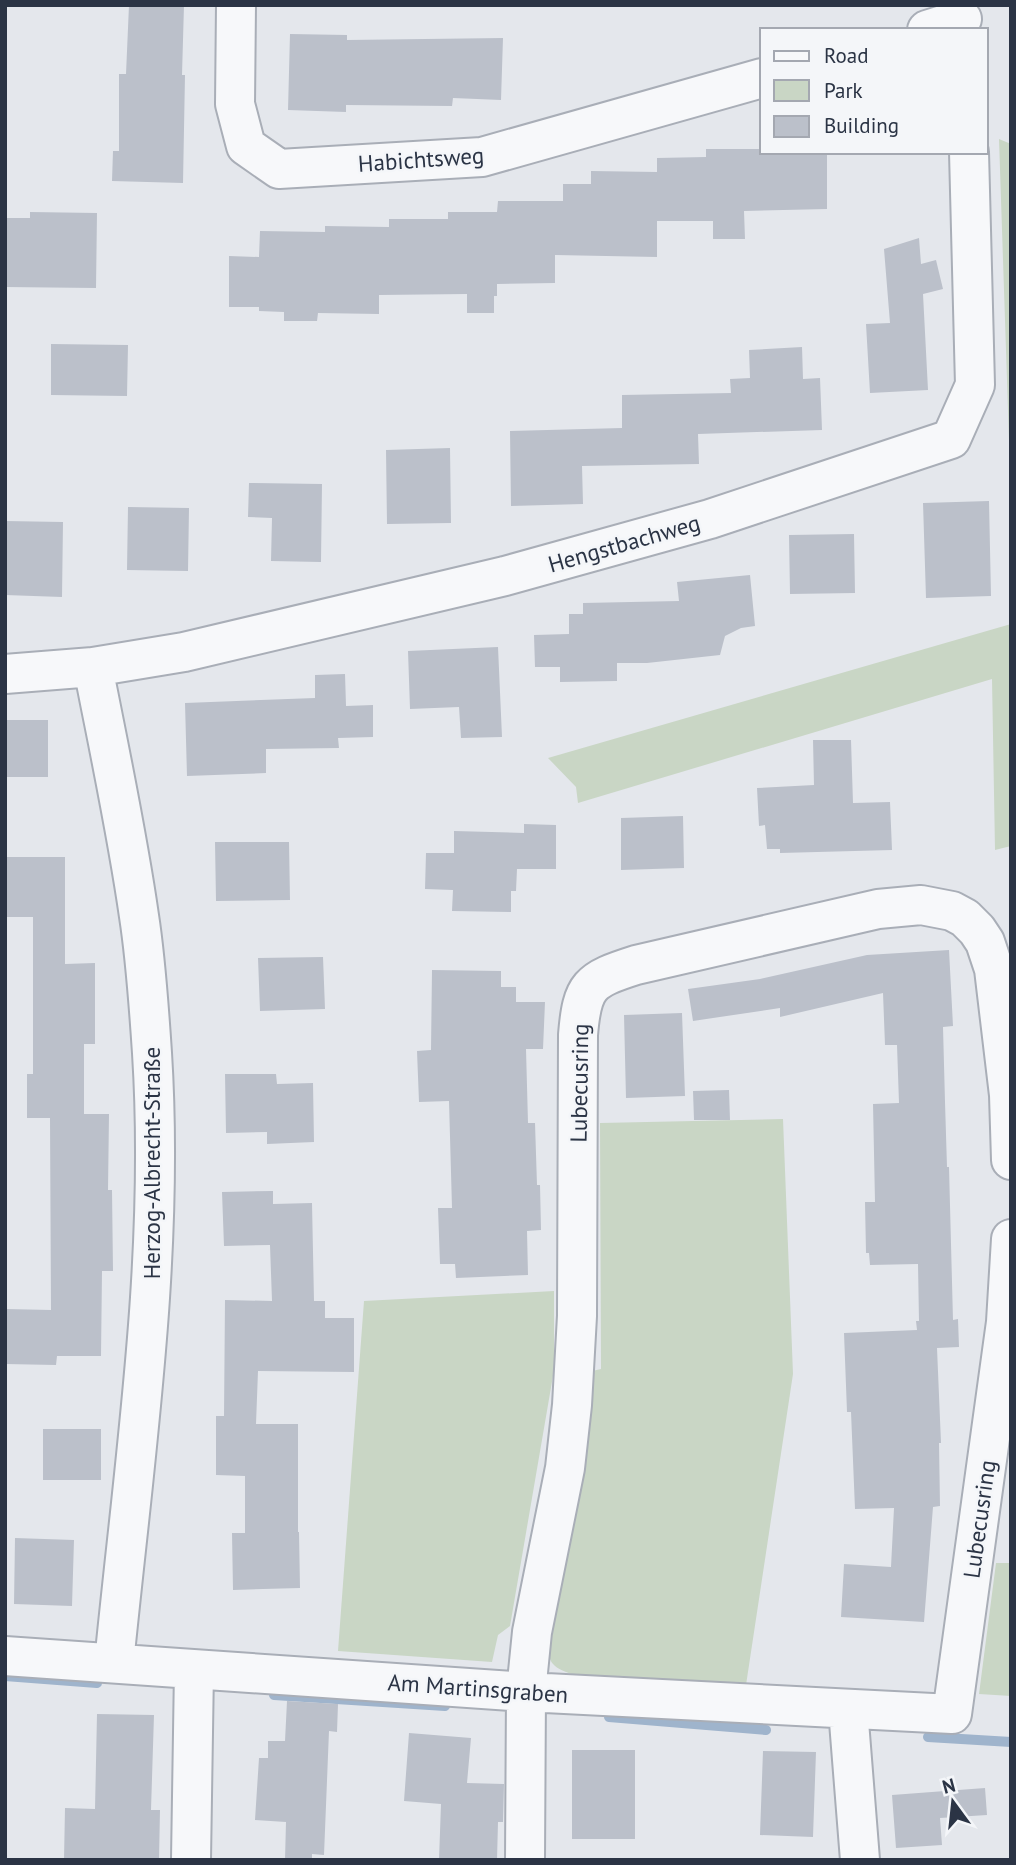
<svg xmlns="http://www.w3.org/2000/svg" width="1016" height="1865" viewBox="0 0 1016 1865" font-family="'PT Sans',sans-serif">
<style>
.green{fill:#c9d6c5}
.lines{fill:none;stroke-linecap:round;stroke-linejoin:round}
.stream{stroke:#9fb4cc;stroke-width:10}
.building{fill:#bbc0ca}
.minor-casing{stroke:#a9aeb7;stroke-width:42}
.minor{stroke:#f7f8fa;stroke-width:38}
.labels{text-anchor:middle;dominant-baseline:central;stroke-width:5;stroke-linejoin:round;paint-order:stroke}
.street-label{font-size:23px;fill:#2b3445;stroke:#f4f6f9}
</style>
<rect width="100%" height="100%" fill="#e4e7ec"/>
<path class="green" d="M999,139l12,5v357z
M1011,624v222l-16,4 -3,-171 -414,124 -2,-16 -28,-29z
M783,1119l10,255 -47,311 -172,-10c-26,-9 -25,-13 -27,-39l41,-264 13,-3 -1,-246z
M554,1291v79l-44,256 -12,9 -6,27 -154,-11 26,-350z
M996,1563h15v133l-32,-2z"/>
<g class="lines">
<path class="stream" d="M5,1676l92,7
M274,1695l171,11
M609,1717l157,13
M928,1737l83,5"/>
</g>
<path class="building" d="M129,5h55l-2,70h3l-2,108 -71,-2 1,-30h6v-77h7z
M290,34l57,1v5l156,-2 -2,62 -48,-2 -1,8 -106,-1v7l-58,-2z
M706,149h56v3h65v57l-83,2 1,28h-32v-18h-56v36l-102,-2v28l-58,1v12h-3v17h-27v-19l-88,1v19l-61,-1 -1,8h-33v-9l-25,-1v-4h-30v-51l30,1 1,-26 65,1v-6l64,1v-8h59v-7h49l1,-11h65v-17h28v-13l66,1v-14l49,-1z
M30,212l67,1 -1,75 -91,-1v-69h25z
M919,238l2,26 15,-4 7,29 -20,5 5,96 -58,3 -4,-69 24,-1 -6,-74z
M51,344l77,1 -1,51 -76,-1z
M802,347l1,32 17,-1 2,52 -124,4 1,30 -117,2 1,38 -72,2 -1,-75 112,-3v-33l109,-2 -1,-14 20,-1 -1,-28z
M450,448l1,75 -64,1 -1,-74z
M249,483l73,1 -1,78 -50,-1 1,-43 -24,-1z
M989,501l2,95 -65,2 -3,-95z
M128,507l61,1 -1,63 -61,-1z
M5,521l58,1 -1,75 -57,-2z
M854,534l1,59 -65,1 -1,-59z
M750,575l5,51 -14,2 -16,8 -5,19 -73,8h-30v18l-57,1v-15h-25l-1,-32 35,-1v-20h14v-11l96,-2 -2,-19z
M498,647l4,90 -41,1 -2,-31 -49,2 -2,-58z
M345,674l1,32 27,-1v32l-35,1 1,10 -73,1v24l-79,3 -2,-73 130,-5v-23z
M5,720h43v57h-43z
M813,740h38l2,63 37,-1 2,48 -112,3v-4h-13l-2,-24 -6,1 -2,-38 57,-3z
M683,816l1,52 -63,2v-52z
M524,824l32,1v44h-39l-1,22h-5v21l-59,-1 1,-21 -28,-1 1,-36h28v-22l70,2z
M215,842h74l1,58 -74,1z
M6,857h59v107l30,-1v81h-11v70h25l-1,76h4l1,81h-11l-1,85h-44l-1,9 -51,-1v-55l46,1 -1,-192h-23v-44h6v-157h-28z
M949,950l4,76 -10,1 2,75 2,65h2l4,153 5,-1 1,28 -22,1 4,95h-2l1,63 -7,1 -9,115 -83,-5 3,-53 47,3 3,-59 -39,1 -4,-97h-4l-3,-79 73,-3 -1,-9h3l-1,-57 -48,1 -1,-12h-3l-1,-51h10l-2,-98 26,-1 -2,-58h-12l-2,-52 -103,24v-9l-87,13 -5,-32 72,-10 107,-24z
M323,957l2,52 -65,2 -2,-53z
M432,970l69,1v16h15v15h29l-2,47h-17l2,74h7l2,62h3l1,45 -14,1 1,44 -72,3 -1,-14h-15l-2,-56h14l-3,-107 -30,1 -2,-51 14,-1z
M682,1013l3,83 -59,2 -2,-83z
M225,1074h51l1,10 36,-1 1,59 -47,2v-12l-41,1z
M729,1090l1,30h-36l-1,-29z
M273,1191v13l39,-1 2,98h11v17h29v54l-96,-1 -2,53h42v108h1l1,56 -67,2 -1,-57h13v-57l-29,-1v-59h8l1,-116 47,1 -2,-56 -46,1 -2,-54z
M43,1429h58v51h-58z
M15,1538l59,2 -2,66 -58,-2z
M287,1701l51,3 -1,28 -8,-1 -5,124 -12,-1v6h-27l1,-38 -31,-2 4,-62h9v-17h17z
M97,1714l57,1 -3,95h9l-1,50h-95l1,-52 30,1z
M409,1733l62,5 -4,45 37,1 -1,38h-5l-1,38h-58l2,-56 -37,-3z
M572,1750h63v89h-63z
M763,1751l53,1 -3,85 -53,-2z
M985,1788l2,27 -47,3 2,27 -46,3 -4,-53z"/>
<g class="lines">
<g class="minor-casing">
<path id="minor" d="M236,5l-1,99 11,42 33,23 203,-12 280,-79
M927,30l35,-11
M93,667c16,82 34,165 46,249 7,45 10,91 13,137 13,204 -18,408 -38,610
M5,674l88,-7 91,-15 321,-76 205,-57 241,-80 24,-54 -6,-233
M5,1656l521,36 426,22 54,-392 5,-83
M848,1709l12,151
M191,1860l3,-191
M525,1860l1,-168 6,-60 33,-164 7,-63 5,-89 1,-281c4,-50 11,-55 58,-70l242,-56 43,-4 31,6 13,7 12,12 8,12 9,27 15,126 2,65"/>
</g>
<use href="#minor" class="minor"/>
</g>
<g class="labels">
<g class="street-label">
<text transform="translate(421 159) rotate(-4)">Habichtsweg</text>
<text transform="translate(624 543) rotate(-16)">Hengstbachweg</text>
<text transform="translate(579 1083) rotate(-89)">Lubecusring</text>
<text transform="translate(151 1163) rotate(-90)">Herzog-Albrecht-Straße</text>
<text transform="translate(979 1519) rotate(-82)">Lubecusring</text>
<text transform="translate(478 1688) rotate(4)">Am Martinsgraben</text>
</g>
</g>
<rect width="1016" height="1865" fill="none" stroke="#2b3445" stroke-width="14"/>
<rect x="760" y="28" width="228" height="126" fill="#f4f6f9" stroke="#a4a8b1" stroke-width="2"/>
<rect x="774" y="51" width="35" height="10" fill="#f7f8fa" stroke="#a4a8b1" stroke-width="2"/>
<text x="824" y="63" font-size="21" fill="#2b3445">Road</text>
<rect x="774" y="80" width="35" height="21" fill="#c9d6c5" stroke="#a4a8b1" stroke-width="2"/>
<text x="824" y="98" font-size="21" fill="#2b3445">Park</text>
<rect x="774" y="116" width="35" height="21" fill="#bbc0ca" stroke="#a4a8b1" stroke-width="2"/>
<text x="824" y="133" font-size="21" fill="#2b3445">Building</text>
<g transform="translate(953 1802) rotate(345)" stroke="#f4f6f9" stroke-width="5" paint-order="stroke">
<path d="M0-5L12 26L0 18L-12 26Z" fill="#2b3445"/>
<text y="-10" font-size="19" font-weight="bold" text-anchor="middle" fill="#2b3445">N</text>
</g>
</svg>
